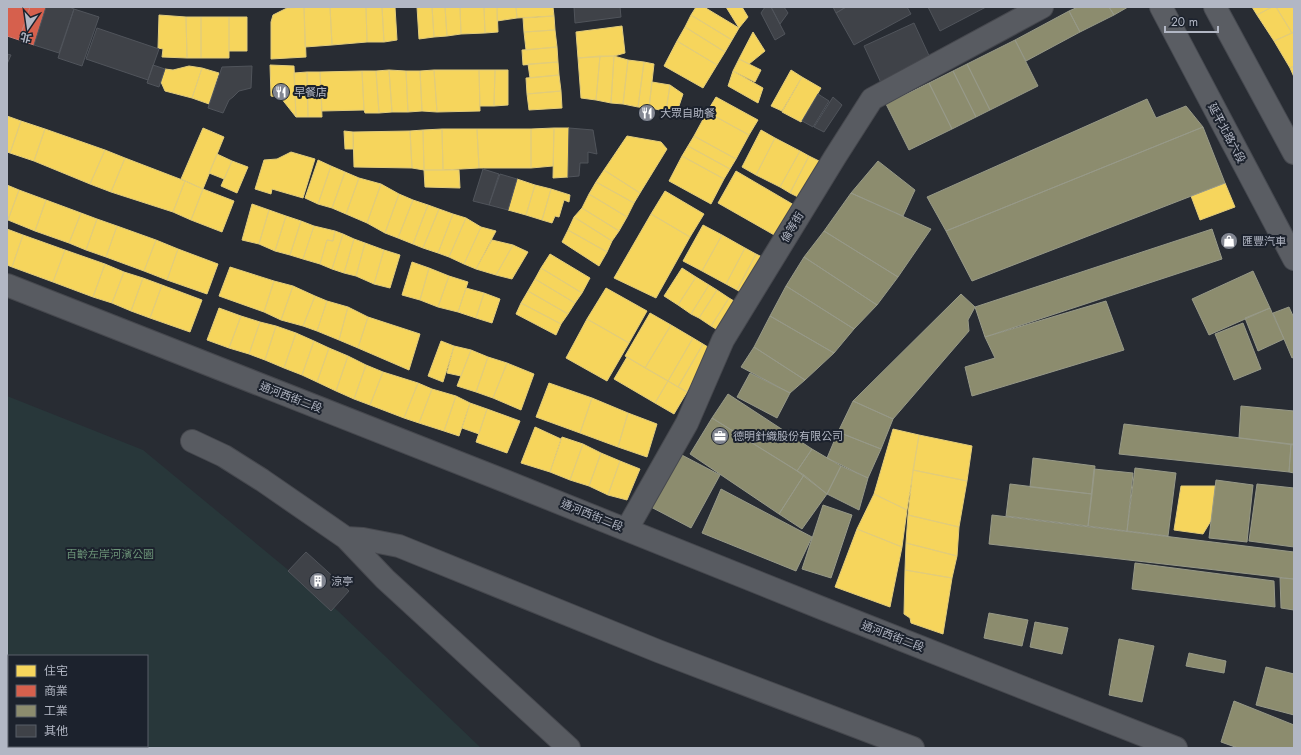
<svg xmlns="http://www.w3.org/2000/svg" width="1301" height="755" viewBox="0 0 1301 755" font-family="Jost,'Noto Sans TC',sans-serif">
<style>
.green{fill:#28373a}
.homes{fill:#f6d55c;stroke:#e2cc7b}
.shops{fill:#d6604d;stroke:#cb7a71}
.industry{fill:#8c8c6e;stroke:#979988}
.building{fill:#3f4248;stroke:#50545b}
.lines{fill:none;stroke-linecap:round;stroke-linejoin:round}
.minor-casing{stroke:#46484e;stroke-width:24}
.major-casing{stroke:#464950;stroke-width:24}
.minor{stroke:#585b61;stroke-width:22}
.major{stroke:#5a5d63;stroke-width:22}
.labels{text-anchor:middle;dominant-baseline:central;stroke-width:4;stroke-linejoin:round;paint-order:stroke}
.poi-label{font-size:11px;fill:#b2b7c4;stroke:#1c222d;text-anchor:start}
.street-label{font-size:11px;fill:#b2b7c4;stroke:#1c222d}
.park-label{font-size:11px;fill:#6b9377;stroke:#1c222d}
</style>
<rect width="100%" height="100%" fill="#282c33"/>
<path class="green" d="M7,396l136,54 195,161 143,137h-331l-7,-2h4v-90h-138v55h-2z
M7,737h2v9h31l7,2h-40z"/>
<path class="homes" d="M304,7h26l2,38 -27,2z
M304,7l2,50 -35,2v-37l2,-7 14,-7z
M330,7h36l1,35 -35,3z
M366,7h16l2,35h-17z
M382,7h13l2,33 -13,2z
M417,7h15l2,30 -15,2z
M432,7h13l2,29 -13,1z
M445,7h15l1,27 -14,2z
M460,7h24l1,26 -24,1z
M484,7h13l1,25 -13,1z
M497,7h19l1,11 -20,3z
M516,7h37l1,9 -37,2z
M696,7h8l35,21 -7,12 -41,-25z
M726,7h16l6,10 -9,11z
M1252,7h20l-15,8z
M1272,7h4l16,26 -18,8 -17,-26z
M1276,7h18v25l-2,1z
M159,15l27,2 1,41 -25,-1 1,-8 -5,-1z
M691,15l41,25 -7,12 -40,-25z
M554,16l1,14 -31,2 -1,-14z
M186,17h15v41h-14z
M201,17h28v41h-28z
M229,17h18v34h-18z
M622,26l3,27 -11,3 -36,2 -2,-26z
M685,27l40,25 -8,13 -40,-24z
M555,30l2,17 -31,3 -2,-18z
M753,32l12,19 -16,13 -10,-5z
M1294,32v34l-4,2 -16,-27z
M677,41l40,24 -14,23 -39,-22z
M557,47l1,15 -35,3 -1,-15z
M600,56h14l-3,47 -15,-3z
M600,56l-4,44 -15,-2 -3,-40z
M614,56l14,4 -5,44 -12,-1z
M739,59l22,11 -6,12 -22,-11z
M628,60l16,2 -6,45 -15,-3z
M558,62l1,13 -29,3 -2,-14z
M644,62l10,2 -5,44 -11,-1z
M270,65l24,1 2,51 -15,-19 -10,-2z
M189,66l13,2 -10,30 -27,-7 -4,-9 4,-13 8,1z
M1294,66v11l-4,-9z
M202,68l17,5 -10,31 -17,-6z
M389,70l17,1 2,41h-16z
M389,70l3,42 -13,1 -3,-42z
M434,70h45l1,41 -43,1z
M434,70l3,42 -15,-1 -2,-40z
M479,70h16l-1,36h-14z
M495,70h13v35l-14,1z
M791,70l11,7 -20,34 -11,-5z
M362,71h14l3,42h-14l-1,-3z
M362,71l2,39 -42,1 -2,-39z
M406,71h14l2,40 -14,1z
M733,71l30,17 -5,15 -30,-17z
M307,72h13l2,45h-14z
M307,72l1,45h-12l-2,-44z
M559,75l2,16 -34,3 -1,-16z
M802,77l19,11 -20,34 -19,-10z
M652,82l18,3 -4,26 -17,-3z
M670,85l13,9 -6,18 -11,-1z
M561,91l1,17 -33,2 -2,-16z
M716,97l42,23 -9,15 -42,-23z
M707,112l42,23 -13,24 -42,-23z
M7,116l14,5 -11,32 -3,-1z
M21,121l24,8 -11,32 -24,-8z
M203,128l21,9 -21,52 -22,-10z
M554,128h15l-1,49 -15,1z
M554,128l-1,38 -22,2v-39z
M45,129l60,21 -15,34 -56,-23z
M442,129h35l2,39 -36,2z
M442,129l1,41h-19l-1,-40z
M477,129h54v39h-52z
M423,130l1,40 -12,-2 -2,-37z
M761,130l14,8 -19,37 -14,-8z
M344,131l9,1v17h-8z
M410,131l2,37 -58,-1 -1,-35z
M627,136l34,6 6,7 -27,44 -36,-23z
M694,136l42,23 -6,10 -42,-23z
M775,138l25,13 -20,36 -24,-12z
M688,146l42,23 -6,10 -42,-23z
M105,150l20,8 -14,34 -21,-8z
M800,151l9,5 -19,37 -10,-6z
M291,152l24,7 -12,39 -31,-9 -1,5 -16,-5 9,-29 13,-1z
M217,154l15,7 -8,18 -15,-6z
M682,156l42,23 -13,25 -42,-23z
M809,156l12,6 -19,37 -12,-6z
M125,158l60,23 -12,31 -62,-20z
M318,160l13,6 -13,38 -13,-6z
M232,161l16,6 -11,26 -16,-7z
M331,166l14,6 -13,36 -14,-4z
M424,170h35l1,18 -35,-1z
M604,170l36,23 -6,10 -38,-21z
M736,171l58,34 -18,31 -58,-33z
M345,172l14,6 -13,36 -14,-6z
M359,178l22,6 -14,39 -21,-9z
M517,179l18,6 -9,30 -18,-5z
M185,181l18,8 -12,31 -18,-8z
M596,182l38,21 -7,14 -38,-23z
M1225,183l10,24 -35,13 -9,-24z
M381,184l18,10 -14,39 -18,-10z
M7,185l12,5 -11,30h-1z
M535,185l16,4 -9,31 -16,-5z
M203,189l31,12 -12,31 -31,-12z
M551,189l19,6 -1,7 -5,-2 -5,17 -4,-1 -3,7 -10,-3z
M19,190l27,10 -11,31 -27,-11z
M665,191l39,23 -14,23 -39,-23z
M399,194l14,6 -15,38 -13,-5z
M589,194l38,23 -8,14 -37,-23z
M46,200l35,13 -12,30 -34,-12z
M413,200l15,5 -15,39 -15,-6z
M252,204l17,6 -10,34 -17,-4z
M428,205l11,4 -16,39 -10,-4z
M582,208l37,23 -7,10 -38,-24z
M439,209l14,5 -15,39 -15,-5z
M269,210l17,6 -11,35 -16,-7z
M81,213l16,6 -11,31 -17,-7z
M453,214l13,4 -17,39 -11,-4z
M651,214l39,23 -34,61 -42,-20z
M286,216l15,5 -11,34 -15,-4z
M574,217l38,24 -5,11 -39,-22z
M466,218l15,9 -17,37 -15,-7z
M97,219l20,7 -11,31 -20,-7z
M301,221l13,5 -11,33 -13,-4z
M703,225l19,10 -20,36 -19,-10z
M117,226l39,14 -12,31 -38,-14z
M314,226l21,5 -2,10 -6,-1 -7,24 -17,-5z
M481,227l15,4 -20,38 -12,-5z
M7,229l16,6 -11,32 -5,-2z
M568,230l39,22 -8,14 -37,-24z
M335,231l8,3 -11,35 -12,-5 7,-24 6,1z
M343,234l11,5 -10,34 -12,-4z
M23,235l42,15 -12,32 -41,-15z
M722,235l23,13 -19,36 -24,-13z
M354,239l11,4 -9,33 -12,-3z
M156,240l22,9 -11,31 -23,-9z
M492,240l21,5 -17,30 -20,-6z
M365,243l19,7 -10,34 -18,-8z
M513,245l15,7 -16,27 -16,-4z
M745,248l11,6 -19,36 -11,-6z
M178,249l40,15 -11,30 -40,-14z
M65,250l40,14 -12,33 -40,-15z
M384,250l16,5 -10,33 -16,-4z
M550,254l40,24 -8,15 -41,-25z
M756,254l12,6 -20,36 -11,-6z
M412,262l17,6 -9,32 -18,-5z
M105,264l19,8 -12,31 -19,-6z
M230,267l44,14 -10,31 -45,-16z
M429,268l20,8 -11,31 -18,-7z
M541,268l41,25 -7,10 -40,-24z
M682,268l14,9 -18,28 -14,-9z
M124,272l19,6 -12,33 -19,-8z
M449,276l19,6 -10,30 -20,-5z
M696,277l13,8 -18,29 -13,-9z
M143,278l19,7 -12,33 -19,-7z
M535,279l40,24 -7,11 -40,-23z
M274,281l19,5 -12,34 -17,-8z
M162,285l40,15 -12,32 -40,-14z
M709,285l8,5 -18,28 -8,-4z
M293,286l22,10 -12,30 -22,-6z
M466,288l18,5 -8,25 -18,-6z
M606,288l41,23 -18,32 -42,-24z
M717,290l12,8 -18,28 -12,-8z
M528,291l40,23 -7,10 -40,-21z
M484,293l16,6 -8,24 -16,-5z
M315,296l12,5 -10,30 -14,-5z
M729,298l10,6 -18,28 -10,-6z
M327,301l21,6 -9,33 -22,-9z
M521,303l40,21 -5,11 -40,-21z
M348,307l20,10 -10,31 -19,-8z
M219,308l22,8 -12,32 -22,-8z
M650,313l21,12 -26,43 -20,-12z
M241,316l19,6 -11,32 -20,-6z
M368,317l52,17 -11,36 -51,-22z
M587,319l42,24 -22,38 -41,-23z
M260,322l16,4 -11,34 -16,-6z
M671,325l22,13 -25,43 -23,-13z
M276,326l20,7 -12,35 -19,-8z
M296,333l18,8 -12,34 -18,-7z
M693,338l10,6 -25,43 -10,-6z
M314,341l15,7 -12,34 -15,-7z
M441,341l13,5 -11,36 -15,-6z
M703,344l8,5 -24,43 -9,-5z
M454,346l17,4 -10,26 -14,-3z
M329,348l19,8 -12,35 -19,-9z
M471,350l17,7 -12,35 -19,-6z
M348,356l18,9 -12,34 -18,-8z
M488,357l19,6 -14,35 -17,-6z
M627,357l41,24 -13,22 -41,-24z
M507,363l27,11 -13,36 -28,-12z
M366,365l17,7 -13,33 -16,-6z
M383,372l35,11 -14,35 -34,-13z
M668,381l19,11 -13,22 -19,-11z
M418,383l14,6 -13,34 -15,-5z
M549,383l43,15 -12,35 -44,-16z
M432,389l24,7 -12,35 -25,-8z
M456,396l14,7 -11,33 -15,-5z
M592,398l36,15 -10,34 -38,-14z
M470,403l17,6 -8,25 -17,-6z
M487,409l33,12 -13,32 -31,-11z
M628,413l29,11 -10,33 -29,-10z
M535,427l26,12 -11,33 -29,-9z
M893,429l26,6 -12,75 -33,-16z
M919,435l53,11 -5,35 -54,-11z
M562,437l21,7 -13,36 -20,-8z
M583,444l18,9 -12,33 -19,-6z
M601,453l19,8 -12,34 -19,-9z
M620,461l20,8 -13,31 -19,-5z
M913,470l54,11 -8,46 -51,-12z
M1181,486h51l-29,48 -29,-4z
M874,494l33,16 -5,37 -45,-18z
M908,515l51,12 -2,29 -51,-13z
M857,529l45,18 -12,60 -55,-20z
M906,543l51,13 -5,22 -47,-8z
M905,570l47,8 -9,56 -32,-11 -1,-5 -6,-4z"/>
<path class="shops" d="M7,7h23l-11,33 -12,-4z
M30,7h16l-12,38 -15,-5z"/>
<path class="industry" d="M1078,7h31l5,8 -34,17 -11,-21z
M1109,7h19l-14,8z
M1069,11l11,21 -54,29 -11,-21z
M1015,40l23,46 -48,24 -23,-46z
M967,64l23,46 -14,7 -23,-46z
M953,71l23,46 -24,12 -23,-46z
M929,83l23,46 -43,21 -23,-46z
M1147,99l9,19 30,-12 17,21 -257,104 -19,-34z
M1203,127l22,56 -253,98 -26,-50z
M878,161l37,29 -12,26 -52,-23z
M851,193l80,36 -33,48 -74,-46z
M1212,229l10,30 -237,78 -10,-30z
M824,231l74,46 -21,28 -73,-48z
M804,257l73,48 -23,24 -68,-43z
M1253,271l17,37 -61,27 -17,-36z
M786,286l68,43 -20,24 -64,-37z
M961,294l14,13 -7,13 1,11 -76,88 -40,-18z
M1106,301l18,49 -152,46 -7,-29 30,-9 -10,-21z
M1289,307l5,11v39l-2,1 -19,-45z
M1270,308l14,31 -26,12 -13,-33z
M770,316l64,37 -29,27 -51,-33z
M1243,323l18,46 -27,11 -19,-46z
M754,347l51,33 -15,13 -49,-26z
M750,373l40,20 -13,25 -40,-21z
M728,394l84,55 -15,22 -85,-53z
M853,401l40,18 -12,30 -43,-17z
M1241,406l53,5v34l-55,-7z
M712,418l92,57 -25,39 -89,-60z
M1124,424l167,20 -2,28 -170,-18z
M838,432l43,17 -13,29 -41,-20z
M1291,444h3v29l-5,-1z
M812,449l29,17 -14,28 -30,-23z
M678,453l42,22 -29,53 -42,-22z
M1033,458l62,8 -3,28 -62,-7z
M841,466l27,12 -9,32 -32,-16z
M1135,468l41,5 -8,63 -41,-5z
M1094,469l39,4 -6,58 -39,-5z
M804,475l23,19 -25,35 -23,-15z
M1216,480l37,5 -6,57 -38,-4z
M1010,484l82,10 -4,32 -82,-10z
M1257,484l37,4v59l-45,-6z
M721,489l91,48 -16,34 -94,-38z
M823,505l29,10 -21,63 -29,-9z
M992,515l302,37v27l-305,-35z
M1135,563l139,18 1,26 -143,-18z
M1280,578l14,1v31l-13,-2z
M989,613l39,7 -6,26 -38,-8z
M1035,622l33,6 -6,26 -32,-7z
M1119,639l35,7 -12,56 -33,-7z
M1189,653l37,8 -2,12 -38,-7z
M1266,667l28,7v41l-38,-10z
M1234,701l60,24v23h-56l-17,-6z"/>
<path class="building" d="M46,7h23l5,2 -15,44 -25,-8z
M574,7h46l1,10 -46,6z
M765,7h6l14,27 -10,6 -14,-27z
M771,7h13l4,6 -8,11z
M833,7h13l-10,6z
M846,7h61l4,7 -57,31 -18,-32z
M928,7h58l-46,24z
M74,9l25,8 -17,49 -24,-8z
M914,23l18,39 -50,23 -18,-39z
M97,28l62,21 -11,31 -62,-21z
M7,54l4,1 -4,9z
M153,65l12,4 -6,18 -12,-4z
M252,66l-1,22 -12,3 -6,6 -4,3 -6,13 -15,-5 14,-41z
M818,94l11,7 -16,26 -11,-6z
M833,97l9,8 -18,27 -10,-5z
M569,128l24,2 4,24 -9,-2v11h-8l-1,13 -11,1z
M483,169l16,5 -10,31 -16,-4z
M500,174l17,5 -9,31 -19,-5z
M306,552l43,39 -18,20 -43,-40z"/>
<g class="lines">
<g class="minor-casing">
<path id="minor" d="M7,285l498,196 319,128 352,139
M192,441l32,15 38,24 84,58 17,1 36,7 259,105 255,97
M627,529l60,-106 36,-83 112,-183 37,-58 170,-92
M346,538l39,41 184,169"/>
</g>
<g class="major-casing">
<path id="major" d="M1161,7l133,252
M1215,7l79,146"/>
</g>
<use href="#minor" class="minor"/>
<use href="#major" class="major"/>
</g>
<defs>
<g id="restaurant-disc" transform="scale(0.9)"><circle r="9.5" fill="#828691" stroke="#1c222d"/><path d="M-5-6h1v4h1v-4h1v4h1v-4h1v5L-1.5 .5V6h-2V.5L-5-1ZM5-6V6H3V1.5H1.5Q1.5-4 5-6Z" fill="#fff"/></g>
<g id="shop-disc" transform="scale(0.9)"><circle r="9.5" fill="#828691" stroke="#1c222d"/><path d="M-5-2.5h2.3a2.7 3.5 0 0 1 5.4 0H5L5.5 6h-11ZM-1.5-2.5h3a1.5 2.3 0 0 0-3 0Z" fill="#fff"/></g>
<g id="office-disc" transform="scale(0.9)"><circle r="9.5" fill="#828691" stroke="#1c222d"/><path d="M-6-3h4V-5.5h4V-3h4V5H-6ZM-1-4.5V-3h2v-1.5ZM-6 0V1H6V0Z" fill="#fff"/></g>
<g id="building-disc" transform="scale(0.9)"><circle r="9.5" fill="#828691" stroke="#1c222d"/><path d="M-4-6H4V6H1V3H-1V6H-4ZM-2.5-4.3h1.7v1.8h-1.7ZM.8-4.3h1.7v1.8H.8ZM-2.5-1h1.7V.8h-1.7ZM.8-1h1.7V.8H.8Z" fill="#fff"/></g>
</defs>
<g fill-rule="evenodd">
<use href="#restaurant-disc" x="281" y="92"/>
<use href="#restaurant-disc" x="647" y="113"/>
<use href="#shop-disc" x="1229" y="241"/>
<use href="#office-disc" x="720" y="436"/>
<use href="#building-disc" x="318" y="581"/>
</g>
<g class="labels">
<g class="poi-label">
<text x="294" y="92">早餐店</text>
<text x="660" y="113">大眾自助餐</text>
<text x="1242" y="241">匯豐汽車</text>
<text x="733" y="436">德明針織股份有限公司</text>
<text x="331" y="581">涼亭</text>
</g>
<g class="street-label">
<text transform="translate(1227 133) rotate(62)">延平北路六段</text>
<text transform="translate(792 227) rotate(-59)">倫等街</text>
<text transform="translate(291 397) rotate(21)">通河西街二段</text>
<text transform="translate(592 515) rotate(22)">通河西街二段</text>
<text transform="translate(893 636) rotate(21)">通河西街二段</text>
</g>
<g class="park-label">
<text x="110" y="554">百齡左岸河濱公園</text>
</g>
</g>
<rect width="1301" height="755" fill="none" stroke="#b2b7c4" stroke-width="16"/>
<rect x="8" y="655" width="140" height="92" fill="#1c222d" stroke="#585e69"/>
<rect x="16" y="665" width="20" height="12" fill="#f6d55c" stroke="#585e69"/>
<text x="44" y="675" font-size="12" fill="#b2b7c4">住宅</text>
<rect x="16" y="685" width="20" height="12" fill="#d6604d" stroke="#585e69"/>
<text x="44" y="695" font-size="12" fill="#b2b7c4">商業</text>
<rect x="16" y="705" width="20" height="12" fill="#8c8c6e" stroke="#585e69"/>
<text x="44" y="715" font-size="12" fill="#b2b7c4">工業</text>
<rect x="16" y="725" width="20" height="12" fill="#3f4248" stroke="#585e69"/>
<text x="44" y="735" font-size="12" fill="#b2b7c4">其他</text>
<g transform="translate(28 28) rotate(193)" stroke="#1c222d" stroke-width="3" paint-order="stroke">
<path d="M0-3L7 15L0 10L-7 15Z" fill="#b2b7c4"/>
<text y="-6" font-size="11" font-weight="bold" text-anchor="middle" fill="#b2b7c4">北</text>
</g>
<path d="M1165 26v6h53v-6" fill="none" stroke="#b2b7c4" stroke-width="2"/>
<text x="1171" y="26" font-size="12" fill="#b2b7c4" stroke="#1c222d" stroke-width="3" paint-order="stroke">20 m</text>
</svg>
